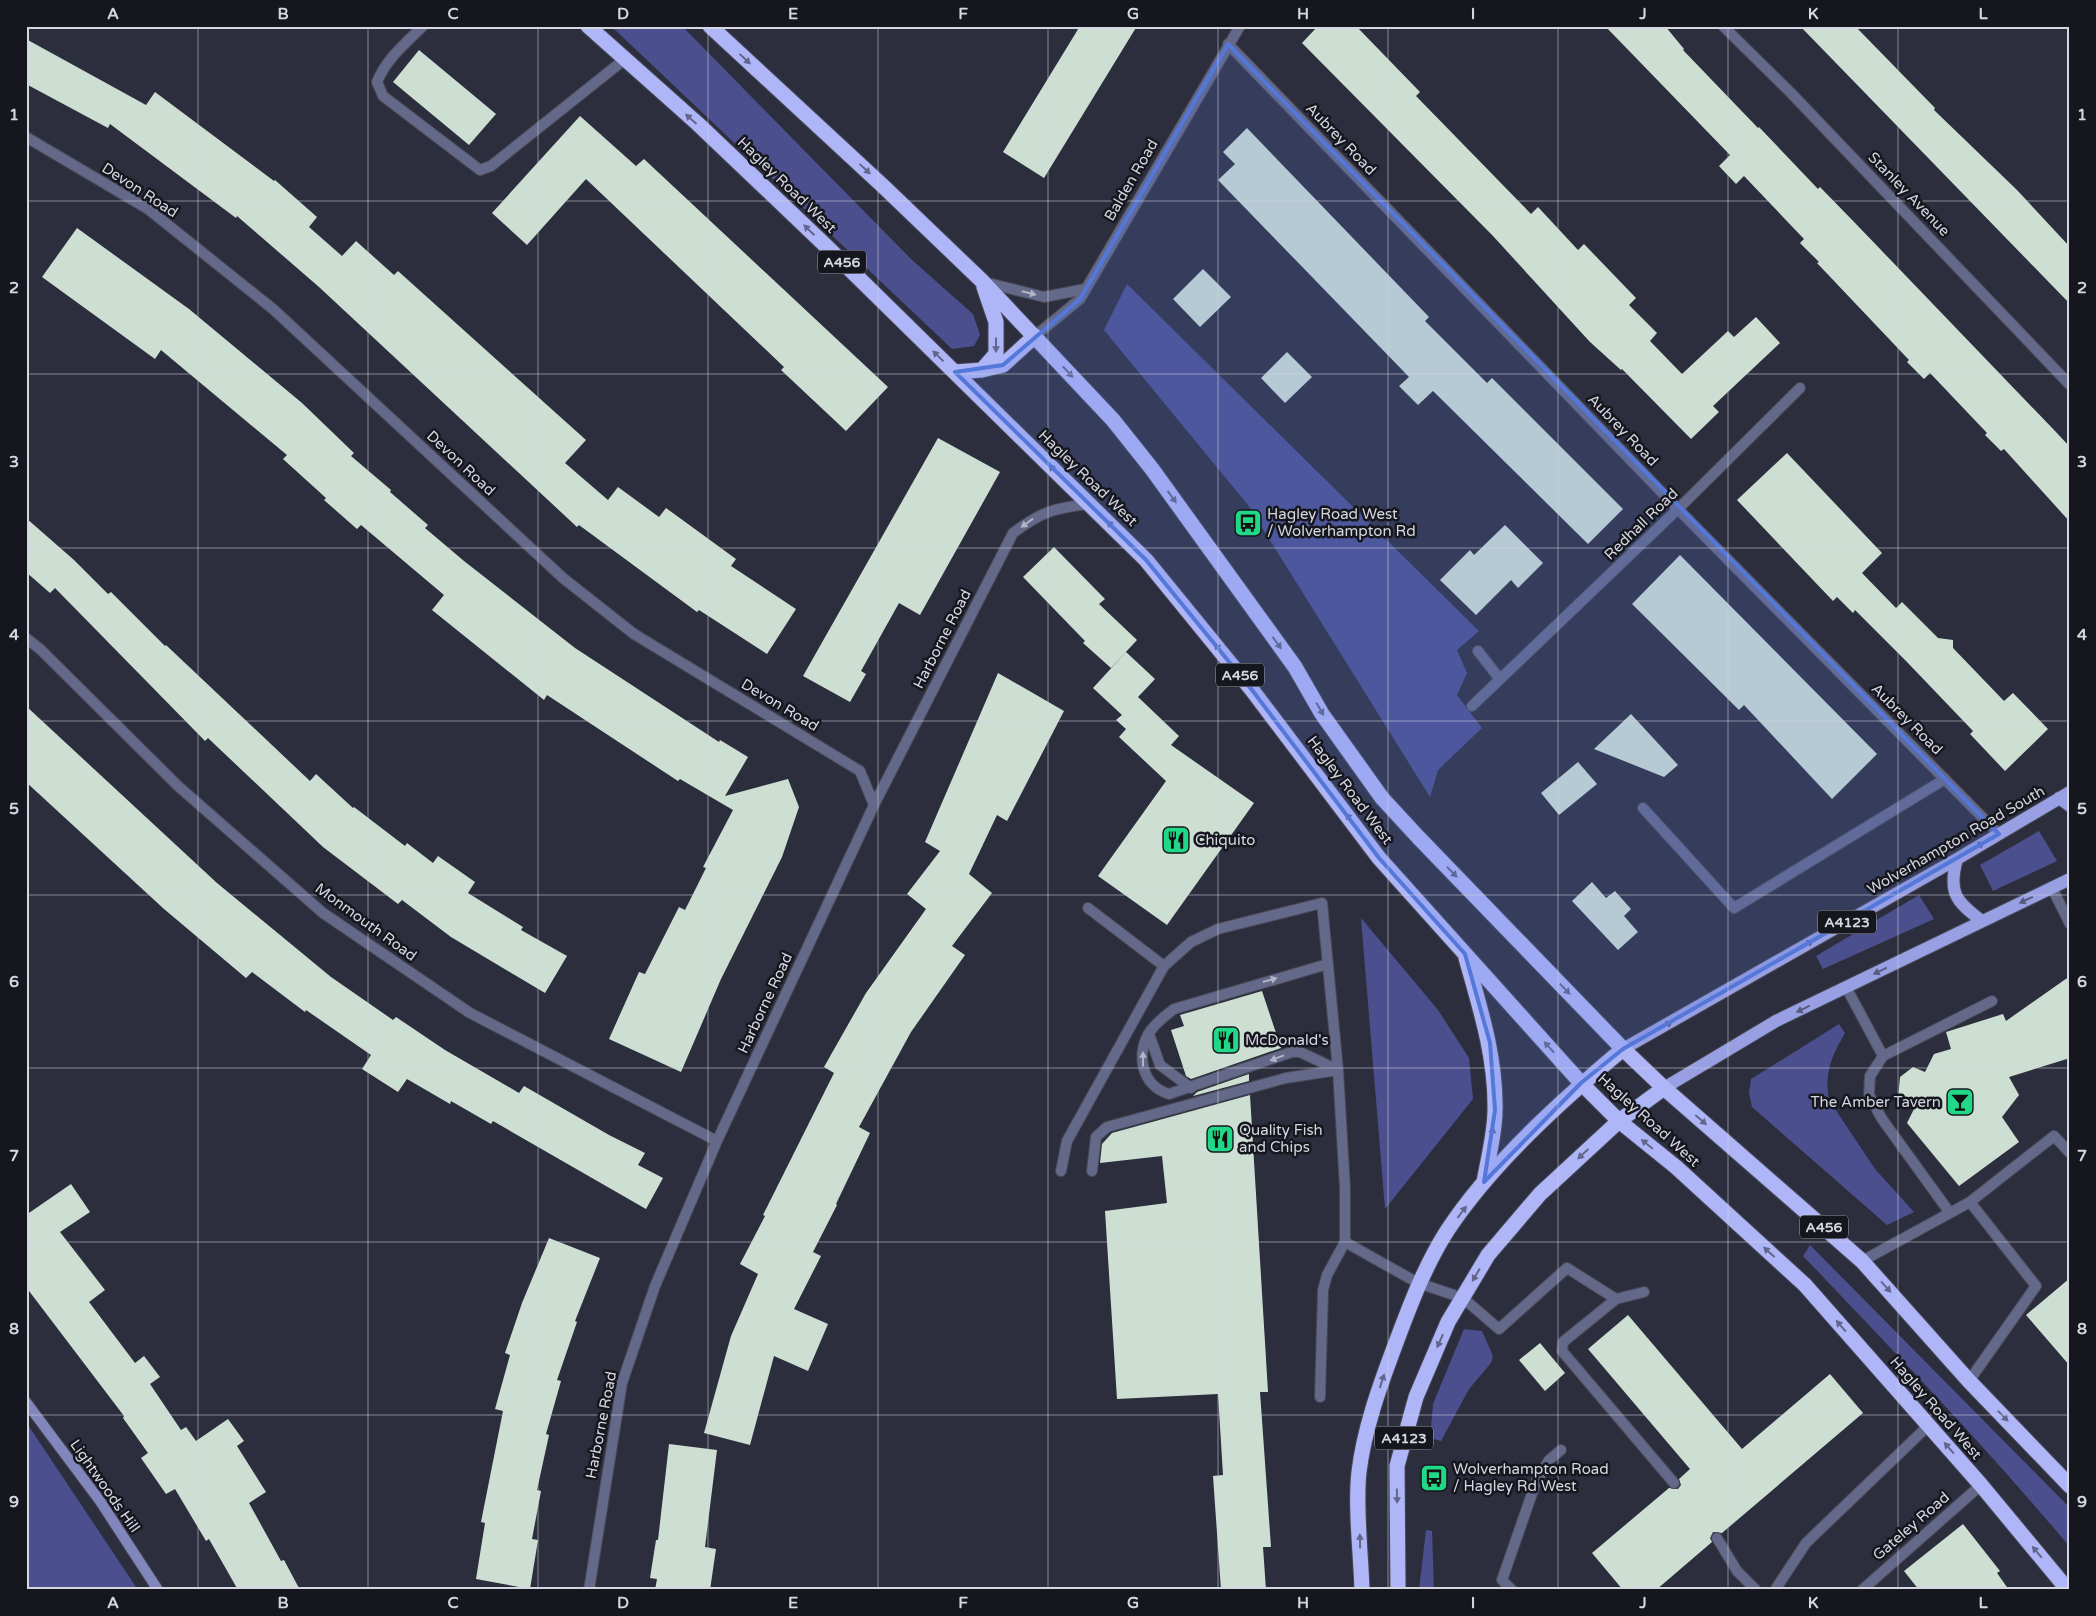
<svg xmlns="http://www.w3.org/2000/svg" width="2096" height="1616" viewBox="0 0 2096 1616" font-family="'Varela Round',sans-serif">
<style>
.green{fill:#4b4f8e}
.building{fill:#cddfd3}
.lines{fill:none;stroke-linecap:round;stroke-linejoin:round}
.lane-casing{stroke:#484957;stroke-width:12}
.street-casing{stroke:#484957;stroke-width:12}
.secondary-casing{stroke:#484957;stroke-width:12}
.primary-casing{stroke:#484957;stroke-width:14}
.highway-casing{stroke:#484957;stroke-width:17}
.lane{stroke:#646889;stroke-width:10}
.street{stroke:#646889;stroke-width:10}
.secondary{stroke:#8187bc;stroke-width:10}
.primary{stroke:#989fe3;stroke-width:12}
.highway{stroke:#afb6f8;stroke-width:15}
.oneway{fill:#62668b}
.oneway2{fill:#b3b5c6}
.oneway3{fill:#575b80}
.marked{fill:#5477da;fill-opacity:0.2;stroke:#5477da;stroke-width:4;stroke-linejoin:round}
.grid{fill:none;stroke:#d5d6e0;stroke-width:1;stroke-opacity:0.55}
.labels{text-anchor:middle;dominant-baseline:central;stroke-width:5;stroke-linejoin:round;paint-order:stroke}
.shield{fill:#16171e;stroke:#9c9da6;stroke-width:1}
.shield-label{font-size:14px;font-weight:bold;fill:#d5d6e0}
.street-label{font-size:15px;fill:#d5d6e0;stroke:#16171e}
.poi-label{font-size:15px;fill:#d5d6e0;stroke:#16171e;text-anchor:start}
.neatline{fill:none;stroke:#d5d6e0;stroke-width:2}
.grid-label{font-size:16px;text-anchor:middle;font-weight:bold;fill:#d5d6e0}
</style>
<rect width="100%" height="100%" fill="#2d2e3d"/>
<path class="green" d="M611,26h71l230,234 61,54 7,21 -6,11 -22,3z
M1127,284l352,347 -22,19 10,23 -10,22 25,33 -44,42 -8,27 -182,-292 -144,-175z
M2039,831l18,30 -64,30 -13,-26z
M1919,895l15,24 -111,50 -7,-13z
M1361,918l77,92 31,48 4,41 -88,110z
M1839,1024l6,9c-13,23 -21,39 -16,67l46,69 39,43 -27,13 -135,-118 -3,-14 2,-14z
M1810,1245l260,263v39c-85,-101 -176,-196 -267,-291z
M1464,1329l18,2 11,25 -2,7 -22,26 -28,52 -11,-3 3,-34z
M26,1422l112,168h-112z
M1426,1530l6,1 2,59h-15z"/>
<path class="building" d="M1080,26h57l-93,152 -41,-26z
M1318,26h38l64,66 -4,4 115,118 7,-7 40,43 6,-6 52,54 -7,7 28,28 -7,8 32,33 46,-43 6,6 22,-20 24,26 -67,63 6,6 -28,27 -69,-70 -1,1 -31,-28 -97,-106 -191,-193z
M1605,26h60l19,23 -1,1 75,78 1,-1 59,62 2,-2 37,38 198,206 15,16v75l-66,-73 -3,2 -16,-16 2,-2 -57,-60 -6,6 -17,-17 2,-2 -92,-97 2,-1 -19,-19 4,-4 -60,-63 -8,8 -17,-18 11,-11z
M1800,26h55l80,82 -1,2 83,80 53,57v57z
M26,39l120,66 9,-13 119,89 1,-1 42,37 -8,10 33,29 14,-15 38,34 4,-4 188,169 -21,23 43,37 10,-13 41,30 7,-9 70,51 -5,7 65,43 -29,45 -68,-44 -2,2 -118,-87 -2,2 -258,-240 -82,-71 -1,2 -126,-94 -2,4 -82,-44z
M419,50l77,64 -27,31 -76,-63z
M580,116l56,50 8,-7 244,228 -42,44 -65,-61 3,-3 -198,-188 -59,66 -35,-32z
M1247,128l182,189 -4,4 62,62 5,-5 131,131 -35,35 -155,-153 -15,14 -19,-19 10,-9 -191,-197 17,-16 -12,-12z
M77,228l112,81 113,94 52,50 -3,3 40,34 -1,2 38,33 -3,3 39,33 111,87 144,94 1,-2 28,17 -23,39 63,-17 11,28 -17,50 -61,122 -40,93 -72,-33 30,-67 6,2 34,-67 6,3 21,-42 -3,-1 30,-57 -53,-31 -2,2 -131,-86 -3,5 -112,-90 12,-15 -83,-70 -4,4 -33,-29 2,-2 -43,-39 4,-4 -126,-105 -6,9 -113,-82z
M1203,269l28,28 -31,30 -27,-28z
M1287,352l25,25 -27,26 -24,-25z
M938,438l62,34 -80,143 -21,-12 -38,68 5,3 -16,28 -47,-26z
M1787,453l95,100 -20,20 34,35 6,-6 36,36 15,2v8l51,53 9,-8 35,36 -43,42 -35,-37 3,-3 -66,-69 -52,-52 -2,3 -16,-16 -4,4 -96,-101z
M26,518l48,42 34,34 3,-2 54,54 1,-1 144,136 6,-7 37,34 1,-1 51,39 2,-3 26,20 5,-7 37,26 -7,11 55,34 -2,3 46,26 -22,37 -94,-56 -49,-37 -4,4 -75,-57 -115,-109 -3,3 -150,-153 -5,5 -24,-21z
M1505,525l38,38 -25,25 -7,-8 -35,35 -36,-35 30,-30 4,5z
M1054,547l51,52 -6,5 38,36 -26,28 -28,-25 2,-2 -62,-64z
M1680,555l197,199 -45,45 -88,-94 -5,5 -107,-106z
M1126,652l29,27 -17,18 41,39 -8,9 83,58 -87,122 -69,-49 68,-95 -47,-44 7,-8 -10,-9 6,-5 -29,-27z
M998,673l66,38 -57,110 -10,-6 -28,59 23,19 -40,53 13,9 -54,77 -52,95 11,6 -34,71 1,1 -24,47 8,4 -27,53 34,15 -20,47 -34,-15 -24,89 -46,-12 27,-97 27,-62 -18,-10 25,-48 -2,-1 71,-142 -10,-6 42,-74 60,-84 -19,-15 33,-43 -15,-9z
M26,706l191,177 114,94 62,43 3,-3 49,33 74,43 5,-7 85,49 36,18 -7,12 25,13 -17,31 -153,-88 -2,3 -40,-23 -1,3 -43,-25 -9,13 -36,-23 9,-14 -65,-45 -1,2 -53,-40 -6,6 -82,-69 -138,-127z
M1631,714l47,51 -14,12 -70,-28z
M1578,762l19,22 -38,31 -18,-22z
M1592,882l14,16 9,-7 16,18 -7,7 14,16 -20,18 -46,-49z
M2070,976v82l-61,19 10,18 -17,22 17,25 -60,44 -52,-63 9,-18 -18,-6 2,-22 13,-10 12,5 9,-18 17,-5 -5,-17 57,-18 3,7z
M1262,991l19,57 -90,31 -5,-3 -15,-46 13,-4 -4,-11z
M1249,1074v7l-56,15 4,-4z
M1250,1095l18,297h-8l11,155h-8l3,43h-45l-8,-114 10,-1 -5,-81 -101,5 -12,-188 62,-8 -5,-47 -62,7 2,-19 10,-11z
M71,1184l19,28 -30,20 45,58 -16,12 46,61 9,-7 16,21 -10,7 31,46 5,-3 10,14 32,-22 16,22 -7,5 29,46 -17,11 32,58 3,-1 16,30h-62l-29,-51 -3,2 -31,-52 -9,5 -25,-36 7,-5 -25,-35 1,-2 -98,-129v-72z
M549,1238l51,20 -25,63 2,1 -20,58 4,1 -15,53 3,1 -12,55 4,1 -9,48 6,1 -8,49 -54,-10 9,-56 -4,-1 22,-111 -8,-2 15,-54 -5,-2 17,-50z
M2070,1278v88l-44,-51z
M1628,1315l114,134 88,-75 33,39 -141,120 -9,-1 -3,6 2,4 -56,48h-33l-31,-37 77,-65 9,1 3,-4 -2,-6 11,-10 -102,-120z
M1540,1343l25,30 -20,18 -26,-31z
M669,1444l48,6 -12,97 11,2 -6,41h-55l2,-11 -7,-1 6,-38h2z
M1963,1524l37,47 -3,2 12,17h-90l-15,-19z"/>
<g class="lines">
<g class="lane-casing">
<path id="lane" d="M423,26c-17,17 -37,33 -46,56l6,14 97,74 11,-4 134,-107
M1643,808l91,100 211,-129
M2052,888l18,36
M1088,908l76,58
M1328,964l-154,45c-8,6 -16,12 -23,21 -16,22 -10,56 18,64l123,-42h8l38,18
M1846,987l37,69
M1149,1034l11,31 31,23
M1061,1171l6,-30 97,-175 27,-24 27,-13 104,-26 16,167 7,118v54l-18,33 -4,15 -3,107
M1092,1171l4,-34 11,-10 179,-49 52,-8
M1970,1202l84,-66 16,17
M1950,1213l-68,-94 -13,-24 1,-19 13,-20 109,-55
M1345,1242l73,41 45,15 36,31 68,-61 49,31
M1862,1261l108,-59 66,84 -67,95
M1644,1292l-28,7 -53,43 -1,9 112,132
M1717,1538l20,33 19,19
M1512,1590l-10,-10 34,-98 13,-22 12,-10
M1775,1590l31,-47 123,-118"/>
</g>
<g class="street-casing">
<path id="street" d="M1723,26l67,66 280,293
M1228,44l450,465 321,325
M26,137l122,72 125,100 290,269 71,56 226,137 14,34
M984,282l60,15 41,-8
M1035,336l45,-37 160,-273
M26,638l14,11 138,137 145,127 147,100 247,128
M1478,651l21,27
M1472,706l206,-197 122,-121
M589,1590l33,-207 33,-97 62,-145 157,-336 139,-272c28,-21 41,-25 76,-29
M1862,1590l119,-105"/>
</g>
<g class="secondary-casing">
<path id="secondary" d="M26,1402l74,99 58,89"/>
</g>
<g class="primary-casing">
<path id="primary" d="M2059,798l11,8
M1957,859c-9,33 -2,42 25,62
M1623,1049l334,-190 113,-67
M1664,1088l112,-67 294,-142"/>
</g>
<g class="highway-casing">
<path id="highway" d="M588,26l110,98 128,122 320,314 106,130 127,168 202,225 38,38 57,46 129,118 176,200 87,105
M710,26l174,161 98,94 131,139 39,49 143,198 27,47 60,84 36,39 205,212 41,39 198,173 107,120 101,105
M982,370l14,-16v-32l-12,-35
M955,372l27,-2 21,-5 32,-29
M1466,958c14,50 30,99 29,152 0,23 -7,49 -11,72
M1362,1590c-1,-36 -7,-83 -3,-118 5,-42 20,-84 35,-124 15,-40 30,-81 53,-117 44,-67 115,-131 176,-182
M1398,1590l-1,-124 19,-69 32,-75 40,-67 52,-61 79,-73 45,-33"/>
</g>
<use href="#lane" class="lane"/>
<use href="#street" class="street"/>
<use href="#secondary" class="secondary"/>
<use href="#primary" class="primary"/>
<use href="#highway" class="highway"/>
</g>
<defs><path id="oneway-solid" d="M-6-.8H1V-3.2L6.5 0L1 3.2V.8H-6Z" transform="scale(1.25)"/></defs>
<g class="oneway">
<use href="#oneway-solid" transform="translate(745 59) rotate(43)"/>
<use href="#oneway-solid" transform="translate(691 119) rotate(-138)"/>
<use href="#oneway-solid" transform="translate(865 169) rotate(43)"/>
<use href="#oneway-solid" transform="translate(809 230) rotate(-136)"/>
<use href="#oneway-solid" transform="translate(996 345) rotate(90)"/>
<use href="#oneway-solid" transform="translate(938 356) rotate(-136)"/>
<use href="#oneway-solid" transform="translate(1068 372) rotate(47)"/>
<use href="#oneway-solid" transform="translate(1054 470) rotate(-136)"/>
<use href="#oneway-solid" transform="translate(1172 497) rotate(54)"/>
<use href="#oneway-solid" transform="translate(1112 526) rotate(-136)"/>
<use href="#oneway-solid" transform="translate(1277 643) rotate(54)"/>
<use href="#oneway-solid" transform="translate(1219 649) rotate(-129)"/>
<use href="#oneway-solid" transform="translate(1320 709) rotate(59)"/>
<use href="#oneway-solid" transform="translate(1350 819) rotate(-127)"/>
<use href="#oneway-solid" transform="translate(1452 872) rotate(46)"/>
<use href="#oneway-solid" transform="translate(1565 989) rotate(46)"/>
<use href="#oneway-solid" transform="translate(1549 1047) rotate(-132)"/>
<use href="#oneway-solid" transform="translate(1701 1120) rotate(41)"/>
<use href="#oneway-solid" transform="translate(1492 1134) rotate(-81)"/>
<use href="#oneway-solid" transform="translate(1647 1144) rotate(-141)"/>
<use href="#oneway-solid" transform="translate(1583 1154) rotate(137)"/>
<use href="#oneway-solid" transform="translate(1462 1212) rotate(-53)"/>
<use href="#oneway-solid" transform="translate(1769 1252) rotate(-138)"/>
<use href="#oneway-solid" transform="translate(1476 1275) rotate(121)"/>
<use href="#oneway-solid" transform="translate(1886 1287) rotate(48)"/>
<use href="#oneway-solid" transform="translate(1841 1326) rotate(-131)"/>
<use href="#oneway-solid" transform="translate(1440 1341) rotate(114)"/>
<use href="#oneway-solid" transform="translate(1382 1381) rotate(-72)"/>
<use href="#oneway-solid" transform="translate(2003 1416) rotate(46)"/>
<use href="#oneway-solid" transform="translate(1949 1448) rotate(-131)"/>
<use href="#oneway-solid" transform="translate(1397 1496) rotate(89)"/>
<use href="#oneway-solid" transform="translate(1360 1541) rotate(-91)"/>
<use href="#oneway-solid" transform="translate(2037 1552) rotate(-130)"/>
</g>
<g class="oneway2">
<use href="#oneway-solid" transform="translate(1029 293) rotate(14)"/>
<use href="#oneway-solid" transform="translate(1027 523) rotate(144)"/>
<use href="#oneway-solid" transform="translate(1270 980) rotate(-16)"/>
<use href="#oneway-solid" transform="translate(1277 1058) rotate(160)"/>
<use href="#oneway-solid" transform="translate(1143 1059) rotate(-90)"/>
</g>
<g class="oneway3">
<use href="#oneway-solid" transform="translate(1978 846) rotate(-31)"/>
<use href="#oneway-solid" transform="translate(2026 900) rotate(155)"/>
<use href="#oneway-solid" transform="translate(1807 944) rotate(-30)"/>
<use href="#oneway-solid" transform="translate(1880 971) rotate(154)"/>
<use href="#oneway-solid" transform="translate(1803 1009) rotate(154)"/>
<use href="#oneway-solid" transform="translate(1666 1025) rotate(-30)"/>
</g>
<path class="marked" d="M1228,44l771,790 -376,215 -42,34 -97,99 11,-72 -5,-67 -25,-89 -86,-96 -127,-168 -106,-130 -191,-188 48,-7 77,-66z"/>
<path class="grid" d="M198,26v1564M368,26v1564M538,26v1564M708,26v1564M878,26v1564M1048,26v1564M1218,26v1564M1388,26v1564M1558,26v1564M1728,26v1564M1898,26v1564M26,201h2044M26,374h2044M26,548h2044M26,721h2044M26,895h2044M26,1068h2044M26,1242h2044M26,1415h2044"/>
<defs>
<g id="bus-square" transform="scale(1.4375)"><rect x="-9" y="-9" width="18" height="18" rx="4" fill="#20d887" stroke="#16171e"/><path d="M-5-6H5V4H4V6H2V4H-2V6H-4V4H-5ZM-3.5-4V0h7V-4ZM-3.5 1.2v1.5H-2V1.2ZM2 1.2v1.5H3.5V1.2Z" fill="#111"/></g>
<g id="restaurant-square" transform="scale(1.4375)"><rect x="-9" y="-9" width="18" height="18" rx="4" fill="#20d887" stroke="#16171e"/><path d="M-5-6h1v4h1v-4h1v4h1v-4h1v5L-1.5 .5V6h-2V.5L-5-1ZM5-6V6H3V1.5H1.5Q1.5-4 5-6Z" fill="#111"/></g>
<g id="bar-square" transform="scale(1.4375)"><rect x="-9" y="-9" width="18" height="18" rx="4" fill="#20d887" stroke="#16171e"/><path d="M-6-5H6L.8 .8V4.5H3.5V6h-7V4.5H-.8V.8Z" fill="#111"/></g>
</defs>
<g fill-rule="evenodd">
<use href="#bus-square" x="1248" y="523"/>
<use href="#restaurant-square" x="1176" y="840"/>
<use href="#restaurant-square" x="1226" y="1040"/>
<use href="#bar-square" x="1960" y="1102"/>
<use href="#restaurant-square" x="1220" y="1139"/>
<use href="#bus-square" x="1434" y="1478"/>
</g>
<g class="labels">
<g class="shield">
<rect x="818" y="250.5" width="48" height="23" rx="4"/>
<rect x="1216" y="663.5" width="48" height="23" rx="4"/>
<rect x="1818" y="910.5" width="58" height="23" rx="4"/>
<rect x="1800" y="1215.5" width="48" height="23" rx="4"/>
<rect x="1375" y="1426.5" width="58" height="23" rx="4"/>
</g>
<g class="shield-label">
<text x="842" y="262">A456</text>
<text x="1240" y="675">A456</text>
<text x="1847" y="922">A4123</text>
<text x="1824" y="1227">A456</text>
<text x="1404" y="1438">A4123</text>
</g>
<g class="street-label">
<text transform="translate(1341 139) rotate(46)">Aubrey Road</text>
<text transform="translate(1131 180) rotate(-60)">Balden Road</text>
<text transform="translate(787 185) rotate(44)">Hagley Road West</text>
<text transform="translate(140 190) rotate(33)">Devon Road</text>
<text transform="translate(1909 194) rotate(46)">Stanley Avenue</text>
<text transform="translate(1623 430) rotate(46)">Aubrey Road</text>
<text transform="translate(461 463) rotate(43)">Devon Road</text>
<text transform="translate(1088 478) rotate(44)">Hagley Road West</text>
<text transform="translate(1641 524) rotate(-44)">Redhall Road</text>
<text transform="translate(942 639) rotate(-63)">Harborne Road</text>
<text transform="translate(780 705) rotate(31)">Devon Road</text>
<text transform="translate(1907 719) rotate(45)">Aubrey Road</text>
<text transform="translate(1350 790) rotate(53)">Hagley Road West</text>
<text transform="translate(1956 840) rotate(-30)">Wolverhampton Road South</text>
<text transform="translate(366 922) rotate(36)">Monmouth Road</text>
<text transform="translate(765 1003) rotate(-65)">Harborne Road</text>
<text transform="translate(1649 1120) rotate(42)">Hagley Road West</text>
<text transform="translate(1936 1408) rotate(49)">Hagley Road West</text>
<text transform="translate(601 1425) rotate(-79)">Harborne Road</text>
<text transform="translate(105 1486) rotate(55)">Lightwoods Hill</text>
<text transform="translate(1911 1526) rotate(-41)">Gateley Road</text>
</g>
<g class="poi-label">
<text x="1267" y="514">Hagley Road West<tspan x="1267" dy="17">/ Wolverhampton Rd</tspan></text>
<text x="1195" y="840">Chiquito</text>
<text x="1245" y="1040">McDonald's</text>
<text x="1941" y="1102" text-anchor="end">The Amber Tavern</text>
<text x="1239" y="1130">Quality Fish<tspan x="1239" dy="17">and Chips</tspan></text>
<text x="1453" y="1469">Wolverhampton Road<tspan x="1453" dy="17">/ Hagley Rd West</tspan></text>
</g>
</g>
<rect width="2096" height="1616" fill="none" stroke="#16171e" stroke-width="55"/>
<rect x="28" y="28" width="2040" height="1560" class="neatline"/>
<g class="grid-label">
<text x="113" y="19">A</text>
<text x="283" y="19">B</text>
<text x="453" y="19">C</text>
<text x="623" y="19">D</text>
<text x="793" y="19">E</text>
<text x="963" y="19">F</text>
<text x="1133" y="19">G</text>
<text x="1303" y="19">H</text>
<text x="1473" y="19">I</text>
<text x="1643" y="19">J</text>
<text x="1813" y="19">K</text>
<text x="1983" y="19">L</text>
<text x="14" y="120">1</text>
<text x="2082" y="120">1</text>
<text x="14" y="293">2</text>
<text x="2082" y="293">2</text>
<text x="14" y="467">3</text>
<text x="2082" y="467">3</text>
<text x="14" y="640">4</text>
<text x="2082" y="640">4</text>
<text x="14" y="814">5</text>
<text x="2082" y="814">5</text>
<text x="14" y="987">6</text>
<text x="2082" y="987">6</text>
<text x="14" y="1161">7</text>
<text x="2082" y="1161">7</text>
<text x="14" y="1334">8</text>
<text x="2082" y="1334">8</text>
<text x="14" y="1507">9</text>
<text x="2082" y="1507">9</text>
<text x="113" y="1608">A</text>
<text x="283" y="1608">B</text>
<text x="453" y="1608">C</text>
<text x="623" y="1608">D</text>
<text x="793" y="1608">E</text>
<text x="963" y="1608">F</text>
<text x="1133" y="1608">G</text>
<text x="1303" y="1608">H</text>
<text x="1473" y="1608">I</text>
<text x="1643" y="1608">J</text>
<text x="1813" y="1608">K</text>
<text x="1983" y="1608">L</text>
</g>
</svg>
